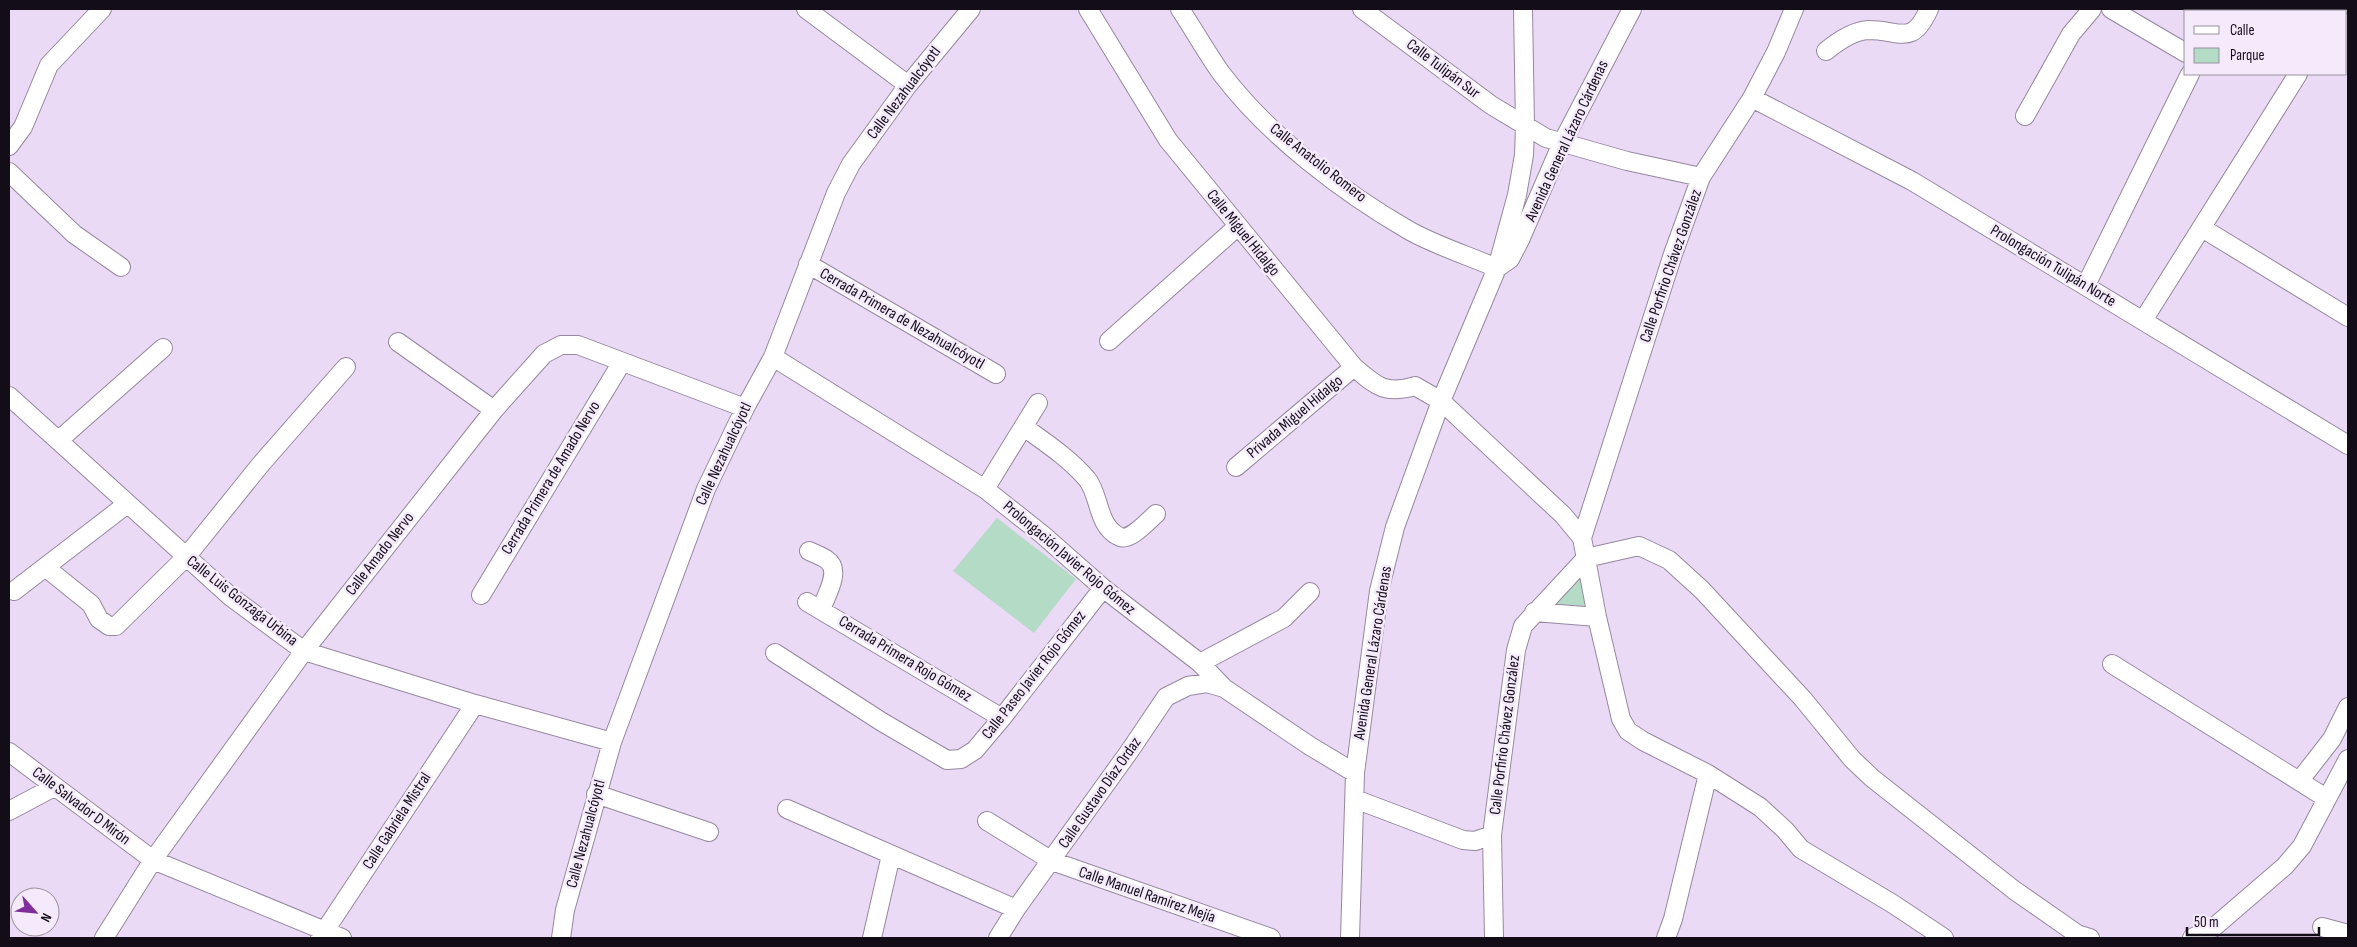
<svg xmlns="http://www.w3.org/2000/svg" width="2357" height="947" viewBox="0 0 2357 947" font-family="'Sofia Sans Condensed',sans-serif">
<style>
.green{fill:#b3dbc6}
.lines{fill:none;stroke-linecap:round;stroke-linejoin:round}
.minor-casing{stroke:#9787a1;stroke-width:20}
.minor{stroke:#fff;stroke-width:18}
.labels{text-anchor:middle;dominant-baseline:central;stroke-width:5;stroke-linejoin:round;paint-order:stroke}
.street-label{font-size:16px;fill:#120d16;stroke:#f5eafb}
</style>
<rect width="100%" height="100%" fill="#ebdaf6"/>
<path class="green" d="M997,518l79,61 -42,54 -81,-62z
M1585,573l8,39 -42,-10z"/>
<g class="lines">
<g class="minor-casing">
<path id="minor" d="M806,9l102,76
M1088,9l80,131 186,227c22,19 31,28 61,19l26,15 122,114 19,23 15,79 24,102 7,12 15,10 65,33 52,33 25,23 16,19 92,55 51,34
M1180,9c14,21 26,43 41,64 47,62 121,119 189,158 27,15 59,25 87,37l13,-9 10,-19 42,-97 70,-134
M1362,9l129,96 55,33 81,23 74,16
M2111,9l75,44
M2219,9l1,2
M2337,11l1,-2
M1826,51c11,-9 26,-20 42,-21 33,0 44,17 61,-21
M1752,98l160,83 436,264
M2025,116l46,-82 21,-25
M9,146l14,-19 26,-62 53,-56
M9,172l65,62 47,33
M2202,228l146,89
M808,264l188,110
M2086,285l104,-211
M2144,319l154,-245
M1109,341l128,-114
M398,342l96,68
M773,357l212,132 58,46 60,53 97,75 24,25 86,58 45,27
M9,396l222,201 73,54 171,53 137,38
M1024,427c22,16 45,31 63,52 13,16 10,46 31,57 11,7 30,-15 38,-22
M59,440l104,-92
M1236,467l118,-100
M985,489l53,-86
M1582,538l91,-284 28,-77 51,-79 24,-46 18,-43
M809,551c6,3 13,5 18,9 15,10 -1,36 -6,49
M45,567l46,37 8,15 10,7h7l70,-69 75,-93 85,-97
M14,591l113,-87
M481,595l141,-233
M807,602l195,116
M1534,612l63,5
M775,653l107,69 65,38 14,-1 14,-9 27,-32 101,-130
M1200,663l84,-45 26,-26
M2112,664l214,134
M9,752l144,108 189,78
M2300,780l32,-41 16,-32
M596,794l113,38
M1355,799l108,41 12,1 17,-6
M787,809l229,100
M9,811l45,-24
M987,821l65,40 219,77
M2322,927l26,7
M104,938l49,-78 151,-209 190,-241 50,-56 17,-9h17l167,63
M320,938l155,-234
M561,938l4,-28 47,-168 94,-253 39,-81 28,-51 63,-164 15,-29 57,-79 63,-76
M872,938l19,-83
M998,938l18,-29 115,-160 35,-52 22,-11 19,-3 17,5
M1350,938l5,-165 24,-182 16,-64 46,-126 56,-133 20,-73 7,-40 1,-29 -2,-117
M1494,938l-2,-103 24,-185 7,-24 63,-68 53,-12 30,14 33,30 101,109 49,60 20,19 142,112 63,44 13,4
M1666,938l7,-19 35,-145
M2192,938l21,-10 72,-62 17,-20 46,-87"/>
</g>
<use href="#minor" class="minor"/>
</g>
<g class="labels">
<g class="street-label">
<text transform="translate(1443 69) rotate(37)">Calle Tulipán Sur</text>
<text transform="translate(904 93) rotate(-53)">Calle Nezahualcóyotl</text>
<text transform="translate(1567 141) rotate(-65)">Avenida General Lázaro Cárdenas</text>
<text transform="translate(1318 163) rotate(38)">Calle Anatolio Romero</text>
<text transform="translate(1243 233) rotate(51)">Calle Miguel Hidalgo</text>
<text transform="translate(1671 266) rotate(-71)">Calle Porfirio Chávez González</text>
<text transform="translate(2053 266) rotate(31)">Prolongación Tulipán Norte</text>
<text transform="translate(902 319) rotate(30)">Cerrada Primera de Nezahualcóyotl</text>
<text transform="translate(1295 417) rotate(-40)">Privada Miguel Hidalgo</text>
<text transform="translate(724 454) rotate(-65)">Calle Nezahualcóyotl</text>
<text transform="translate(551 478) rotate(-59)">Cerrada Primera de Amado Nervo</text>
<text transform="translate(380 554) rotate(-52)">Calle Amado Nervo</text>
<text transform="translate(1069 558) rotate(40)">Prolongación Javier Rojo Gómez</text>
<text transform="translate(242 601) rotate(38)">Calle Luis Gonzaga Urbina</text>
<text transform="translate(1373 653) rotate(-81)">Avenida General Lázaro Cárdenas</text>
<text transform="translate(905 659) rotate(31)">Cerrada Primera Rojo Gómez</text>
<text transform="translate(1034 675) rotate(-52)">Calle Paseo Javier Rojo Gómez</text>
<text transform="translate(1505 735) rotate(-83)">Calle Porfirio Chávez González</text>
<text transform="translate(1100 793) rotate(-55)">Calle Gustavo Díaz Ordaz</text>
<text transform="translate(81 806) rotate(37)">Calle Salvador D Mirón</text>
<text transform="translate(397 821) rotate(-57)">Calle Gabriela Mistral</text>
<text transform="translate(586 834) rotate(-75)">Calle Nezahualcóyotl</text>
<text transform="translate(1147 895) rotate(19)">Calle Manuel Ramírez Mejía</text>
</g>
</g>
<rect width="2357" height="947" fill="none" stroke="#120d16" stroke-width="20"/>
<rect x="2184" y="10" width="162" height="65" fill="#f5eafb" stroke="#9a929f"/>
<rect x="2194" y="26" width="25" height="8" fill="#ffffff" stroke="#9a929f"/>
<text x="2230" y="35" font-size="15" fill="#120d16">Calle</text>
<rect x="2194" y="48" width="25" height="15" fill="#b3dbc6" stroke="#9a929f"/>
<text x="2230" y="60" font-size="15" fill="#120d16">Parque</text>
<g transform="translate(35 912) rotate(117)"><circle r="24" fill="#f5eafb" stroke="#9a929f"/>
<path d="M0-4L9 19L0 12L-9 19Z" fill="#7f2d9d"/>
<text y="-8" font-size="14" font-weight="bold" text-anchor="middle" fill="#120d16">N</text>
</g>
<path d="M2187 927v8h132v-8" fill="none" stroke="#120d16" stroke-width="2.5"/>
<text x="2194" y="927" font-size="15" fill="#120d16" stroke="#f5eafb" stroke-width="4" paint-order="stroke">50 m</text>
</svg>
